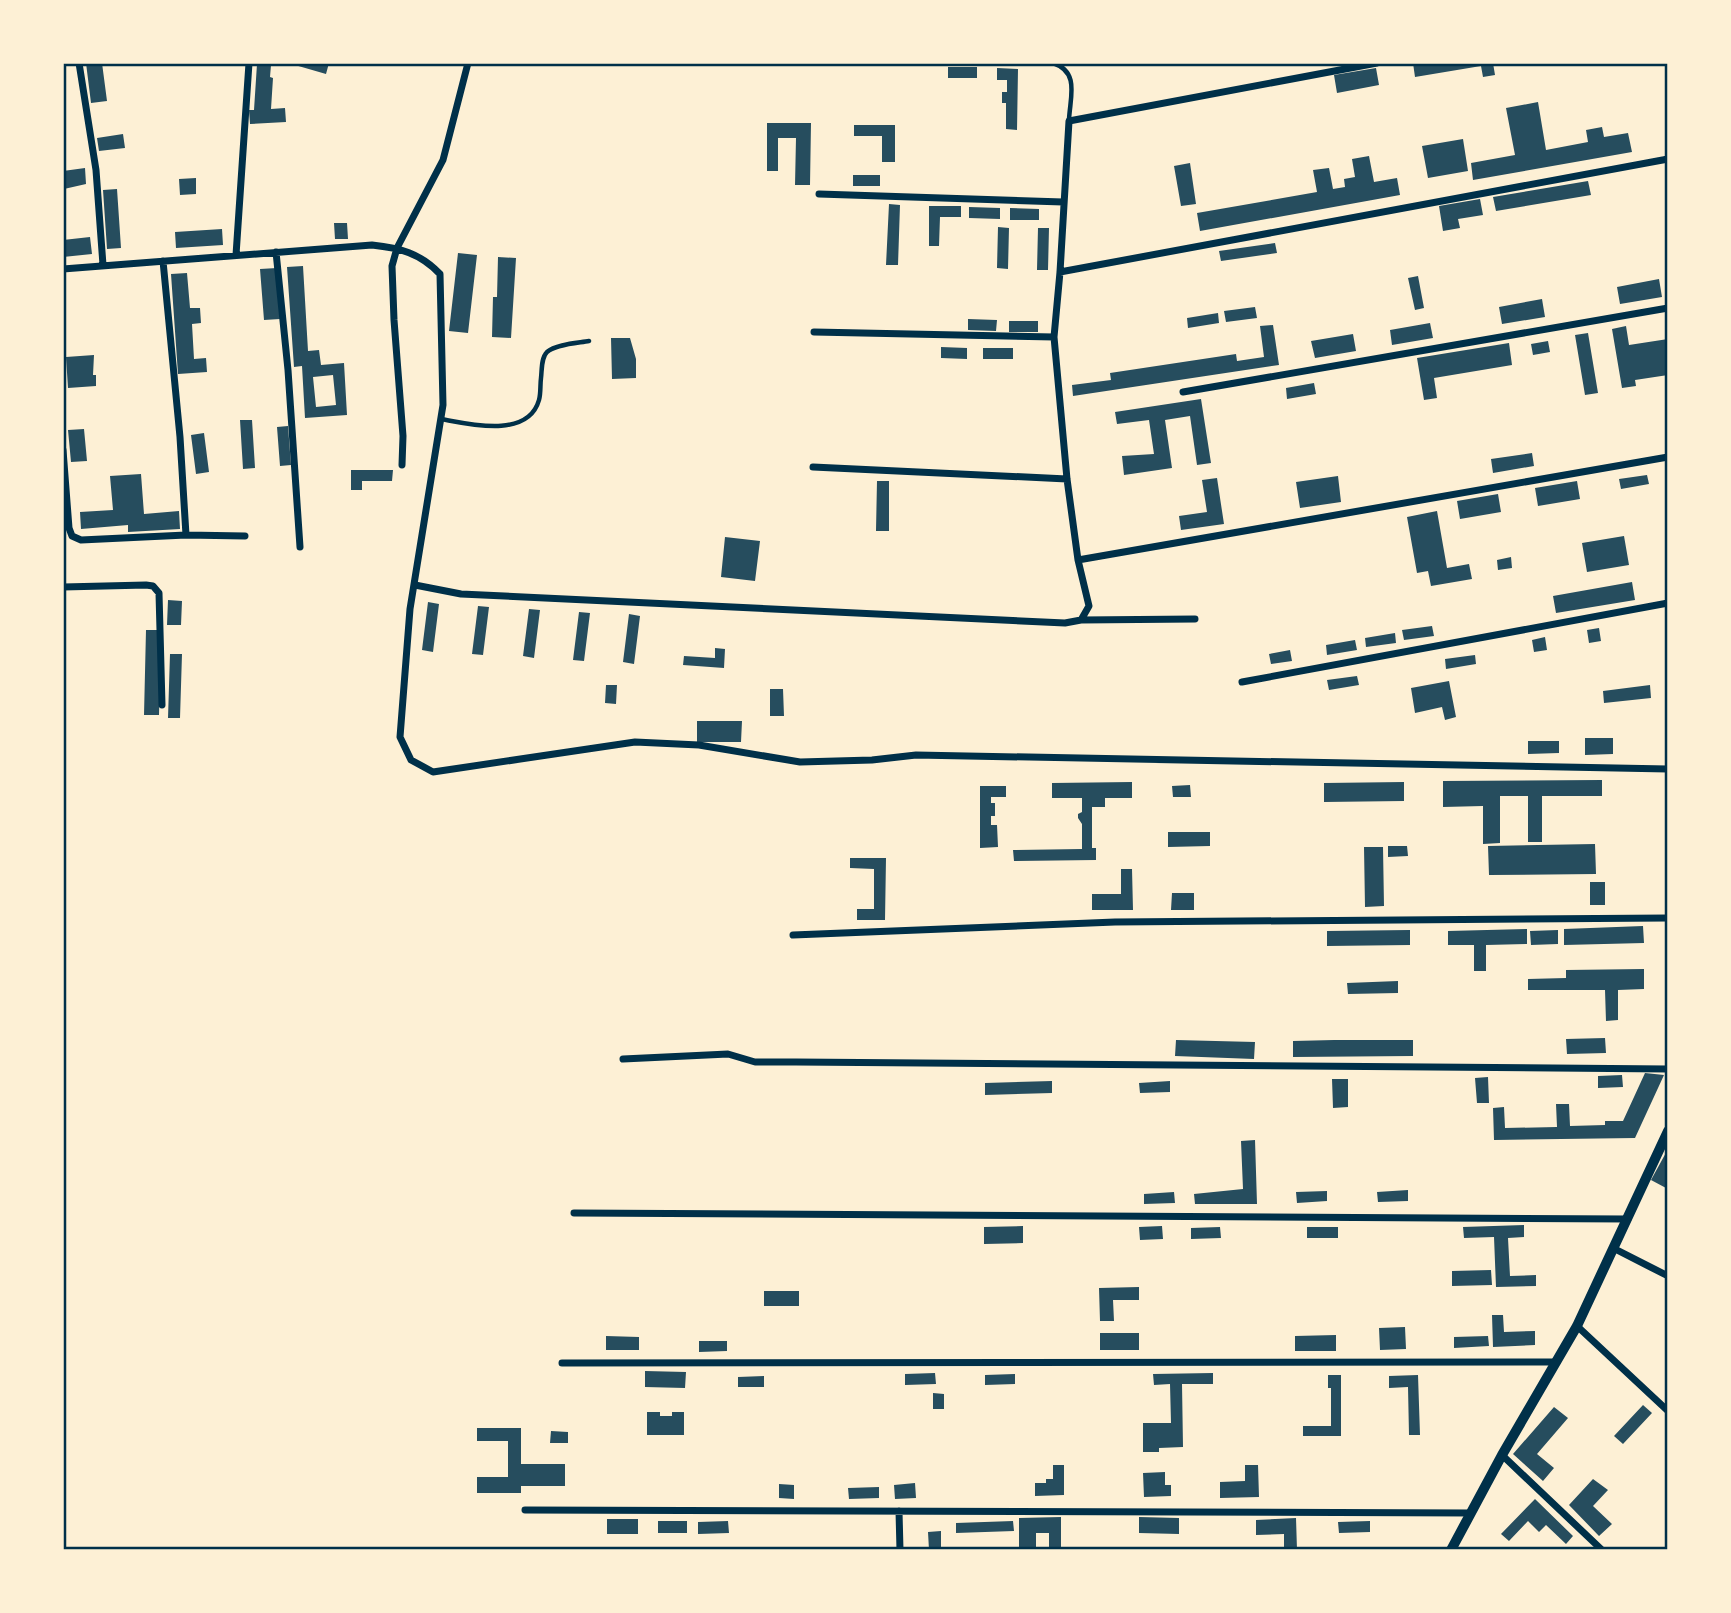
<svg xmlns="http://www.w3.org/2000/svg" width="1731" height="1613" viewBox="0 0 1731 1613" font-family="'Fira Sans Condensed',sans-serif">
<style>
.building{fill:#264d5e;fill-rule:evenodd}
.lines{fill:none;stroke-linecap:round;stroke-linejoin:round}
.service{stroke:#003049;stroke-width:4.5}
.minor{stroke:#003049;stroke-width:7}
.tertiary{stroke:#003049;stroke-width:10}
.neatline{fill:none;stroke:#003049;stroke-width:2.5}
</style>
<rect width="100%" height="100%" fill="#fdf0d5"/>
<path class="building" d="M86,63h16l5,38 -16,2z
M288,63h41l-3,11z
M1413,63h80l2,12 -12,2 -2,-11 -66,11z
M257,64l14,1 -1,12 3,1 -2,31 14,-1 1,14 -36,2 -1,-14h5z
M948,67h29v11h-29z
M997,68l21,1 -1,61 -11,-1v-26h-4v-11h5v-12h-10z
M1376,68l3,17 -42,8 -3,-18z
M1538,102l8,48 42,-8 -2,-12 16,-3 2,10 24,-4 4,19 -159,28 -2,-17 44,-8 -9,-47z
M767,123h44l-1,62h-15l1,-47h-18v33h-11z
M854,125h41v37h-13v-26h-28z
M123,134l2,14 -26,3 -2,-13z
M1463,139l5,32 -40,7 -6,-32z
M1369,156l5,26 23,-4 3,17 -200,36 -3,-18 120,-21 -4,-22 16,-2 4,21 12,-2 -1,-8 11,-2 -3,-18z
M1190,163l6,41 -15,2 -7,-40z
M85,168l1,16 -22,5 -1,-18z
M853,175h27v11h-27z
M196,178v16l-16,1 -1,-16z
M1588,181l3,14 -95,16 -3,-14z
M117,189l4,59 -14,1 -4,-59z
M1480,199l3,16 -25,4 2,9 -17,3 -4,-25z
M889,204l11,1 -2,60h-12z
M929,206h32v11h-21l-1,29h-10z
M969,207l31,1v11l-31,-1z
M1010,208l29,1v11h-29z
M334,223h13l1,16h-13z
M998,227l11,1 -1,41 -11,-1z
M1038,228h11l-1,42h-11z
M222,229l1,16 -47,3 -1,-16z
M90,237l2,17 -29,3v-17z
M1275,243l2,10 -56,8 -2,-10z
M458,253l19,2 -9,78 -19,-2z
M498,257l18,1 -5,80 -19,-1 1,-40h4z
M303,266l5,85 11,-1 2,15 23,-2 3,52 -42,3 -3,-52 -8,1 -7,-100zM333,375l3,30 -20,2 -3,-30z
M277,268l3,51 -16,1 -4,-51z
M187,273l3,35h10l1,15 -9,1 2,35 12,-1 1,14 -29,2 -7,-100z
M1418,276l6,32 -9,2 -7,-32z
M1659,279l3,18 -42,7 -3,-17z
M1542,299l3,18 -43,7 -3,-17z
M1255,307l2,11 -31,4 -2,-11z
M1218,313l1,10 -31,5 -1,-10z
M968,319l29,1 -1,11 -28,-1z
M1009,321h29v11h-29z
M1430,323l3,15 -41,7 -2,-15z
M1273,325l6,40 -206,31 -1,-11 39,-5 -1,-7 126,-19 1,7 27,-4 -4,-31z
M1626,326l3,19 39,-6v36l-33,5 1,6 -14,2 -10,-59z
M1588,333l10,60 -13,2 -10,-60z
M1353,334l3,17 -41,7 -4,-17z
M611,338h19l6,21v19l-24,1z
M1548,341l2,11 -17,3 -2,-11z
M1509,343l3,22 -78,13 3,20 -13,2 -7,-42z
M941,347l26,1v11l-26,-1z
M983,348h30v11h-30z
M94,355l-1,20h3v11l-28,2 -2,-31z
M1314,383l2,11 -29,5 -1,-11z
M1201,399l10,64 -14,2 -7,-49 -25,4 7,48 -48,7 -2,-19 32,-2 -5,-34 -32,4 -2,-12z
M240,420h12l3,48 -12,1z
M288,426l3,39 -11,1 -3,-39z
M84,429l3,32 -16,1 -3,-32z
M204,433l5,39 -13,2 -5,-39z
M1532,453l2,13 -41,7 -2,-14z
M351,470h42l-1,11h-30v9h-11z
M141,474l3,40 35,-3 1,18 -52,3v-7l-47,4 -1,-17 33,-2 -3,-34z
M1647,475l2,9 -28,5 -2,-10z
M1338,476l3,26 -41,6 -4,-26z
M1217,478l7,46 -43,6 -2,-14 28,-4 -5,-32z
M877,481h12v50h-13z
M1577,481l3,18 -42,7 -3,-18z
M1498,494l3,18 -41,7 -3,-18z
M1437,511l10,57 22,-4 3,15 -41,7 -3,-15 -11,2 -10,-56z
M1624,536l5,29 -42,7 -5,-29z
M725,537l35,4 -5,40 -34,-4z
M1511,557l1,11 -14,2 -1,-10z
M1632,582l3,18 -79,13 -3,-17z
M168,600l14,1 -1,24h-14z
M428,602l11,2 -6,48 -11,-2z
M478,606l11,1 -6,48 -11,-1z
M529,609l11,1 -6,48 -11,-2z
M579,612l11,1 -6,48 -11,-1z
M629,614l11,2 -6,48 -11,-2z
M1432,626l2,10 -30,4 -2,-10z
M1599,628l2,13 -12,2 -2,-13z
M146,630h15l-2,85h-15z
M1395,633l1,10 -30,4 -1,-9z
M1545,637l2,13 -13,2 -2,-12z
M1355,640l2,10 -30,5 -1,-10z
M715,648l10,1 -1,19 -41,-3 1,-9 31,2z
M1290,650l2,11 -21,3 -2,-10z
M170,654h12l-2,64h-12z
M1475,655l1,9 -30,5 -1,-10z
M1357,676l2,9 -30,5 -2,-10z
M1449,681l7,36 -11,3 -3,-13 -27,6 -4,-25z
M606,685h11l-1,19 -11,-1z
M1650,685l1,13 -47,5 -1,-12z
M770,689h13l1,27h-14z
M697,721h45l-1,21h-44z
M1585,738h28v16l-28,1z
M1528,741h31v12l-31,1z
M1602,780v16h-60v46h-14v-46h-28v47l-17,1v-38l-40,1v-26z
M1132,782v16h-27v9h-13v41h4v12l-82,1 -1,-11 69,-1v-25l-4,-6v-4l4,-2v-14h-30v-15z
M1404,782v19l-80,1v-19z
M1190,785l1,12h-18l-1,-11z
M980,786h26v11h-15v6h4v13h-4v9h6l1,22 -18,1z
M1168,832h42v14l-42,1z
M1595,844l1,30 -107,1 -1,-29z
M1388,846h19l1,10 -20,1z
M1364,847h19l1,59 -19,1z
M850,858h36l-1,62h-28v-11h17v-40l-24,-1z
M1121,869h11l1,41h-41v-16h29z
M1590,882h15v23h-15z
M1172,893h22v17h-23z
M1643,926l1,17 -80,2v-16z
M1527,929v15l-41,1v26h-12v-26h-26v-14z
M1410,930v15l-83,1v-15z
M1558,930v14l-27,1 -1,-14z
M1644,969v20l-26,1v30l-12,1 -1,-31h-77v-11l38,-1v-8z
M1398,981v12l-50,1 -1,-11z
M1605,1038l1,15 -39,1 -1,-15z
M1176,1040l79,2 -1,17 -79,-3z
M1334,1040h79v16l-120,1v-16z
M1645,1073l19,2 -29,63 -141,2 -1,-32 11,-1 1,21 52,-1 -1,-23h13l1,22 35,-1v-4h18z
M1622,1075l1,12 -25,1v-12z
M1488,1077l1,26h-12l-2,-25z
M1332,1079h16v28l-15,1z
M1052,1081v12l-67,2v-12z
M1170,1081v11l-30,1 -1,-10z
M1255,1140l2,64h-62l-1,-10 49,-5 -2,-48z
M1668,1149v35l-2,4 -15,-8z
M1408,1190v11l-30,1 -1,-10z
M1327,1191v10l-30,2 -1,-11z
M1174,1192l1,11 -31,1v-10z
M1524,1225v12l-16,1 2,38 26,-1v11l-40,1 -2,-50 -30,1 -1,-11z
M1023,1226v17l-39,1v-17z
M1162,1226l1,13 -23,1 -1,-13z
M1220,1227l1,11 -30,1v-11z
M1307,1227h31v11h-31z
M1491,1270l1,15 -40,1v-15z
M1139,1287v13h-26l1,21h-14l-1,-33z
M764,1291h35v15h-35z
M1492,1315h11l1,17 31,-1v14l-42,2z
M1405,1327l1,22 -26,1 -1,-22z
M1100,1333h39v17h-39z
M1336,1335v16h-41v-15z
M606,1336l33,1v13h-33z
M1488,1336l1,10 -35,2v-11z
M699,1341h28v10l-28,1z
M645,1371l41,1 -1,16 -40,-1z
M935,1373l1,11 -31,1v-11z
M1213,1373v11h-31l1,63 -24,1v4h-16v-29h28l-1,-39 -16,1 -1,-11z
M1015,1374v10l-30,1v-10z
M1328,1375h13v61h-38v-10h28v-38h-3z
M1418,1375l2,60h-11l-1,-48 -19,1v-12z
M764,1376v11h-26v-10z
M933,1393l11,1v15h-11z
M1643,1405l9,8 -29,31 -9,-8z
M1554,1407l14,11 -31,36 17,14 -11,13 -30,-27z
M647,1412h13v4h12v-4h12v23h-37z
M477,1428h44v36h44v22h-44v7h-44v-16h31v-36h-31z
M551,1431l17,1v11h-18z
M1053,1465h11v30l-29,1v-13h11v-4h7z
M1245,1465h13l1,32 -39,1v-16l25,-1z
M1165,1472v13h6v11l-27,1 -1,-24z
M1593,1479l15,11 -15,16 19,18 -13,12 -30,-31z
M915,1483l1,15 -21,1 -1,-14z
M779,1484l15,1v14l-15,-1z
M879,1487v11l-30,1 -1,-11z
M1535,1499l38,37 -7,8 -20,-19 -7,7 -11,-11 -19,20 -8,-7z
M1061,1517v33h-12v-17h-13v17h-17v-32z
M1139,1517l40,1v16l-40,-1z
M1296,1518l1,32h-13v-16l-28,1v-15z
M607,1519h31v15h-31z
M658,1521h29v12h-29z
M728,1521l1,12 -31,1v-12z
M1013,1521l1,10 -58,2v-10z
M1370,1521v11l-31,1 -1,-11z
M941,1531v19h-12l-1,-18z"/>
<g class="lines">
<path class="service" d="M1053,63c27,9 17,34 16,57
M441,419c28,5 87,20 98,-19 2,-7 1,-15 2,-22 1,-8 0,-20 6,-26 9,-8 31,-9 42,-11"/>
<path class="minor" d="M79,63l17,107 7,95
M819,194l244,8
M276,252l12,118 12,177
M236,255l13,-192
M163,261l17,176 6,98
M63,269l309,-24c28,3 48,8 68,29l3,131 -33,204 -10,128 11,23 22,12 202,-30 64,3 101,17 72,-2 44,-5 752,14
M1060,272l608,-113
M814,332l240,5
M1183,392l485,-84
M63,450l6,78 3,8 9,4 105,-5 59,1
M402,465l1,-29 -9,-116 -2,-54 5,-18 46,-88 25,-97
M813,467l254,12
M1078,560l590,-103
M415,585l46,9 604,29 16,-3 8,-14 -11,-46 -11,-81 -13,-142 6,-65 9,-151 308,-58
M63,587l83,-2 7,1 6,7 3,112
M1081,620l114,-1
M1242,682l426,-79
M793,935l322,-13 553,-4
M623,1059l105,-5 27,8h41l872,7
M574,1213l1054,6
M1615,1249l53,27
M1577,1326l91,85
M562,1363l995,-1
M1502,1455l100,95
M525,1510l946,3
M899,1511l1,39"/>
<path class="tertiary" d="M1451,1550l51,-95 75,-129 91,-195"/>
</g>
<rect width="1731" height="1613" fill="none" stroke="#fdf0d5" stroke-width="130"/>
<rect x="65" y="65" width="1601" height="1483" class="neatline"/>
</svg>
